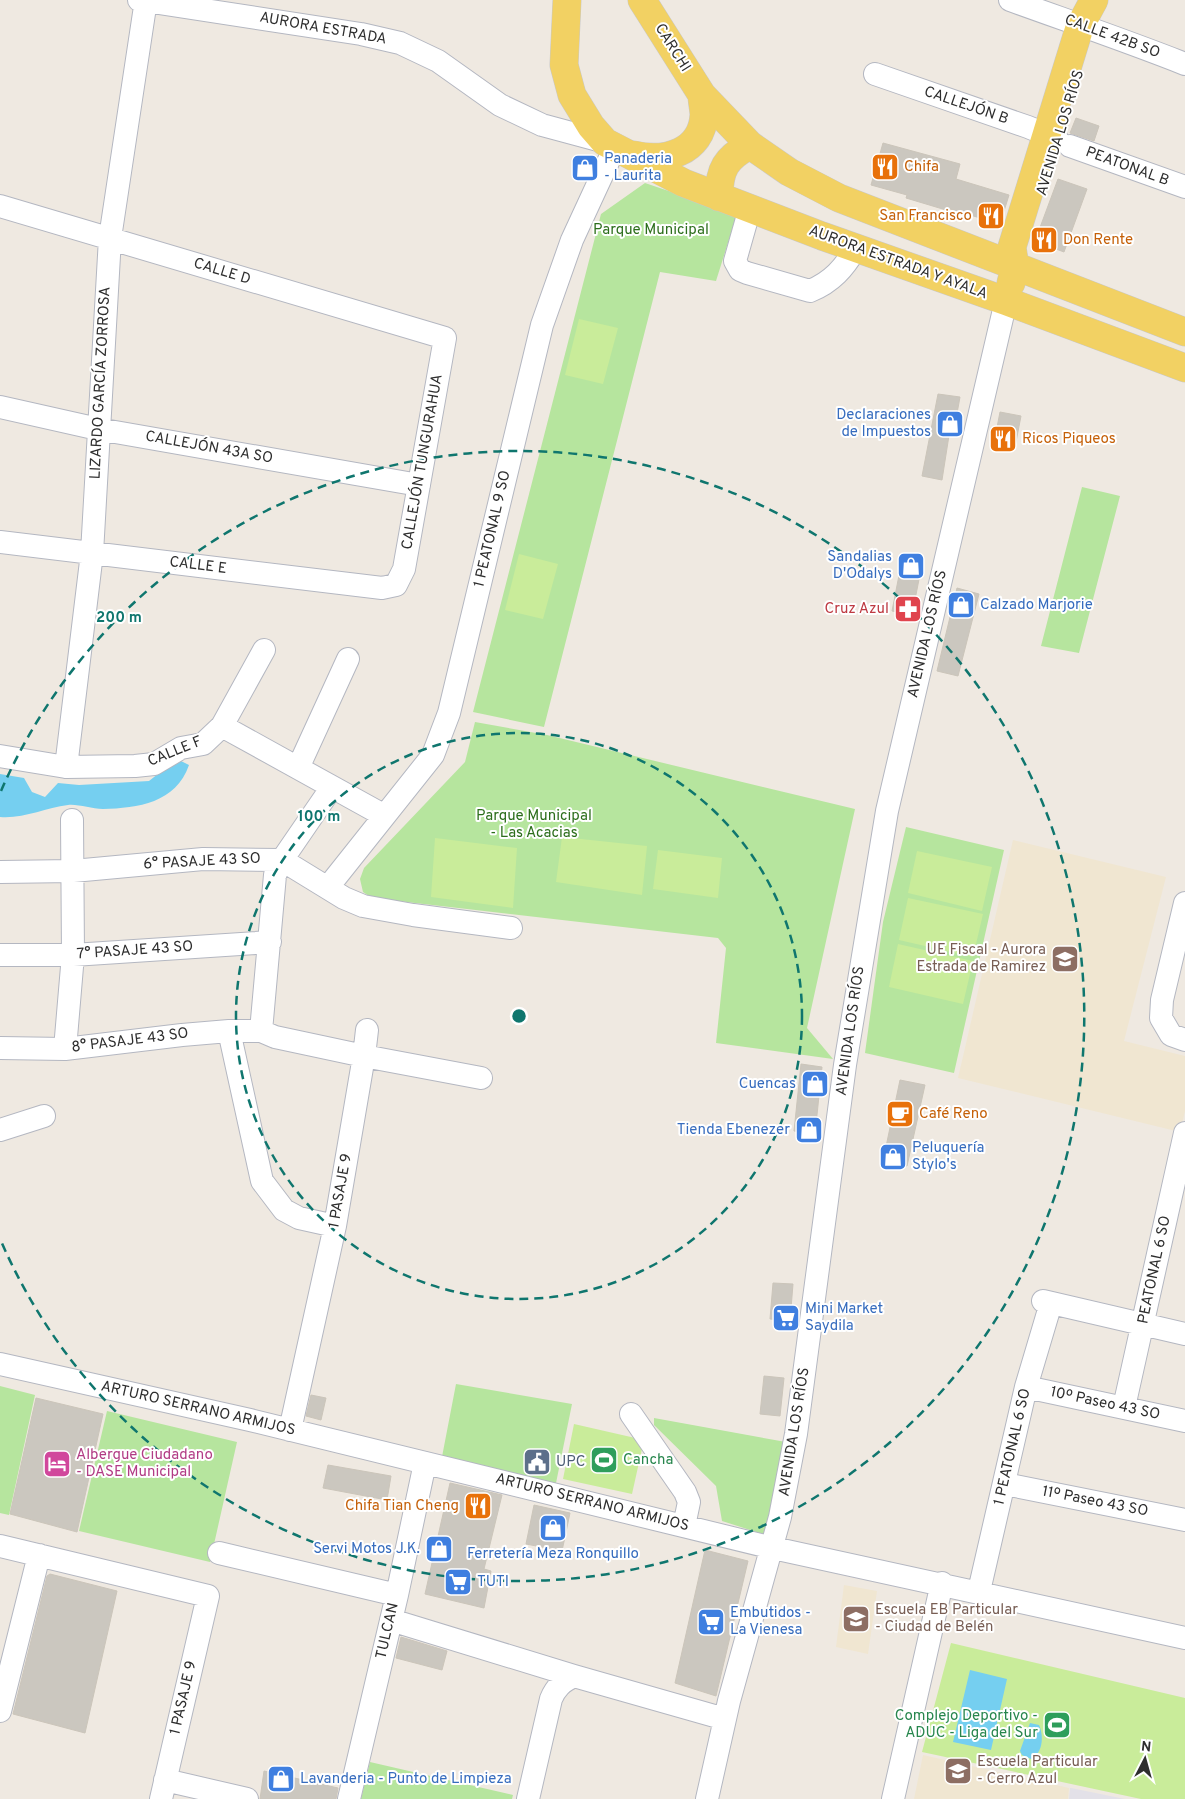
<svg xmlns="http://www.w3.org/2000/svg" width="1185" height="1799" viewBox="0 0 1185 1799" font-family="Overpass,sans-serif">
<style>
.industrial{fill:#e3e1e8}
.education{fill:#f0e6d1}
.green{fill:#b6e59e}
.pitch{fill:#c9ec9a}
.water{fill:#75cff0}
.building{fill:#cbc7bf;stroke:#cbc5ba}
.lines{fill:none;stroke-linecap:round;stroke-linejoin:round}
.minor-casing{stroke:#b4b7c1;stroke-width:24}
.major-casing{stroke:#c9c9c9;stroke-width:29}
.minor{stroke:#fff;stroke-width:22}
.major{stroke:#f2d163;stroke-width:28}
.ring{fill:none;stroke:#0f766e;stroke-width:2.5;stroke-dasharray:9 6}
.labels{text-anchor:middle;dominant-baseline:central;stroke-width:4;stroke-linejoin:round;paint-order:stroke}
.street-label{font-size:15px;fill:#2e2e2e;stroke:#fff}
.shop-label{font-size:15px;fill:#366cbe;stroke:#fff;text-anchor:start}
.food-label{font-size:15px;fill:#c56008;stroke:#fff;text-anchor:start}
.park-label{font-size:15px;fill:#2c6e1b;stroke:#fff}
.health-label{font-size:15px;fill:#be3a42;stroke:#fff;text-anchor:end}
.education-label{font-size:15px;fill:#785e54;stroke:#fff;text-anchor:start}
.hotel-label{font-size:15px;fill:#b23c85;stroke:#fff;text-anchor:start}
.leisure-label{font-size:15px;fill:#27864d;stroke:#fff;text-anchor:start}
.service-label{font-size:15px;fill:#4e5e75;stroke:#fff;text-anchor:start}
.centre{fill:#0f766e;stroke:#fff;stroke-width:2.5}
.ring-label{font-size:15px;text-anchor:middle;font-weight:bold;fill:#0f766e;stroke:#fff;stroke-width:4;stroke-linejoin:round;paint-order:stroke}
</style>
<rect width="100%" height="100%" fill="#efe9e1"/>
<path class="industrial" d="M1070,1788h1l54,11h-56z"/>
<path class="education" d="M1013,840l153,37 -42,164 61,15v55l-5,21 -222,-54z
M844,1585l33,6 -9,63 -32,-7z
M923,1755l146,33 -1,11h-154z"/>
<path class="green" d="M645,183l92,31 -21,67 -56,-9 -116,455 -71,-15 128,-498z
M1082,487l38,9 -41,157 -38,-7z
M475,722l72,13 308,74 -48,219 26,31 -117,-16 10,-95 -8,-10 -346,-40 -9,-6 -3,-13 4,-11 101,-106z
M906,827l98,23 -50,223 -89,-20 18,-131z
M456,1384l116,20 -17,84 -114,-26z
M0,1386l35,9 -26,120 -9,-2z
M107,1411l130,31 -27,120 -131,-31z
M654,1418l132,24 -17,94 -47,-15 -6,-35 -62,-61z
M370,1762l143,33 -1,4h-151z"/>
<path class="pitch" d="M579,319l39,9 -15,56 -38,-9z
M519,554l39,10 -15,55 -38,-9z
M562,837l85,9 -5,49 -86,-13z
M435,838l82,10 -4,60 -82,-11z
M658,850l64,8 -4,40 -65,-9z
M917,851l75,16 -10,44 -74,-18z
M908,898l75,16 -10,43 -74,-17z
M898,944l75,17 -10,43 -74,-17z
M574,1424l70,16 -12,54 -69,-15z
M951,1643l234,55v101h-44l-219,-47z"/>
<path class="water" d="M177,759l12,6c-13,38 -51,43 -86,44 -12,0 -24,-5 -35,-4 -23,3 -45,14 -68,12v-43l24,4 8,14 13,5 13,-14 21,2 70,-4z
M970,1670l37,9 -16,71 -38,-8z
M1030,1723l9,2c5,11 4,28 -8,34l-9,-4 -2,-4z"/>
<path class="building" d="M1076,118l23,8 -5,15 -24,-8z
M883,143l77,21 -4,15 53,16 -9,29 -53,-16 -1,2 -40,-12 1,-3 -36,-10z
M1058,179l29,10 -23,63 -29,-11z
M938,394l22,3 -6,33 -4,-1 -8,51 -20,-4z
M1000,412l21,4 -6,31 -21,-4z
M902,560l20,4 -10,51 -20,-4z
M957,588l22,6 -21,82 -21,-5z
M801,1064l21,3 -7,67 -21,-3z
M900,1080l25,5 -18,81 -24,-5z
M773,1283l20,1 -3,37 -20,-2z
M764,1376l20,2 -4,38 -20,-2z
M311,1395l15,3 -5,22 -15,-4z
M36,1398l67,16 -26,118 -67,-18z
M530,1451l18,3 -3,20 -19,-4z
M328,1465l63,11 -4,24 -64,-12z
M450,1483l52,12 -18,74 7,2 -7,37 -59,-14z
M534,1505l36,8 -8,38 -36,-7z
M705,1550l43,11 -32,135 -41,-13z
M50,1574l67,17 -32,142 -72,-19 34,-138z
M401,1637l46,14 -5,19 -46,-12z
M264,1771l74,17 -2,11h-76z"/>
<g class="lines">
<g class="minor-casing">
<path id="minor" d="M139,0l222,34 39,9 38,18 62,44 42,20 63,17
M1010,0c58,21 117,41 175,64
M875,74l153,53 29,12
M1070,146l115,41
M0,206l445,132 -41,231 -8,16 -14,3 -382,-46
M750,208l-15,53 5,9 7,3 63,18c22,-9 34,-23 46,-43
M0,407l98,22 321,56
M222,726l161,89
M0,756l66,11 69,-1 19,-2 27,-16 22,-4 19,-18 42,-76
M66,767l26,-214 18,-315 36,-238
M298,768l50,-109
M0,872l73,-1 130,-12 79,1 62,38 19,8 50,9 98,13
M328,887l105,-132 16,-42 93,-388 30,-85 43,-93
M1185,903l-23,97 -1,18 10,17 14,5
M0,955h73l197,-13
M367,1030l-3,26 117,22
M229,1031l33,150 22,29 15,8 36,8
M261,1031l14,-156 7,-15 50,-73
M0,1048l65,1 117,-14 47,-4h32l14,6 89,19 -29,170 -45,204
M65,1049l8,-94 -1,-135
M0,1130l44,-14
M1043,1301l142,33
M0,1364l250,56 523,128 412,90
M1026,1387l159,34
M1124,1407l61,-274
M631,1414l54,78 4,10 -5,24
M1005,1484l180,36
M0,1546l208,50 -47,203
M219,1553l178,42
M979,1591l47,-204 25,-84
M391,1620l183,56 151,43
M0,1711l39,-156
M165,1780l82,19
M349,1799l48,-204 28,-132
M528,1799l23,-100c5,-12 11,-17 23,-23
M707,1799l22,-98 51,-184 16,-83 49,-369 42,-254 119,-510
M893,1799l49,-216"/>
</g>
<g class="major-casing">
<path id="major" d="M567,0l-3,65 8,30 19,31 14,16 79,41 138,53 184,65 179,67
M642,0l60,95 48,50 39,27 50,26 346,134
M634,155c30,7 68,-2 70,-40 0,-6 -2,-13 -2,-20
M719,197c0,-28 7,-39 31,-52
M1011,283l4,-16 -3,-20 68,-221 14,-26"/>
</g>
<use href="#minor" class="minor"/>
<use href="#major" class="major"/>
</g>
<g class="ring">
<circle cx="519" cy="1016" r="283"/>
<path d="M1 791A565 565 0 1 1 1 1241"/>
</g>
<defs>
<g id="restaurant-square" transform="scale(1.4375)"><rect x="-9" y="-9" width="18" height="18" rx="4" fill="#e8710a" stroke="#fff"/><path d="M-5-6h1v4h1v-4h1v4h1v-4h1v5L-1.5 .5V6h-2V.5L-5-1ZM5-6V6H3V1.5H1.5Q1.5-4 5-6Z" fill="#fff"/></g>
<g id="shop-square" transform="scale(1.4375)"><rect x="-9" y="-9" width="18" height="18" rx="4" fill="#3f7fe0" stroke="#fff"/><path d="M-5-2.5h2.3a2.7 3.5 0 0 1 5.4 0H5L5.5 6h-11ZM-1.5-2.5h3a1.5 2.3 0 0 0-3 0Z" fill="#fff"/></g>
<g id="pharmacy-square" transform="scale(1.4375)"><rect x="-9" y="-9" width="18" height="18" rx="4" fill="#e0444e" stroke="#fff"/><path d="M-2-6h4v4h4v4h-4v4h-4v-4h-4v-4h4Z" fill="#fff"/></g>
<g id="school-square" transform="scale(1.4375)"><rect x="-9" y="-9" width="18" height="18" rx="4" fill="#8d6e63" stroke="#fff"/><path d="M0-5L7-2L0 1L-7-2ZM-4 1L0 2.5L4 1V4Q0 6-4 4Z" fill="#fff"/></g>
<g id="cafe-square" transform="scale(1.4375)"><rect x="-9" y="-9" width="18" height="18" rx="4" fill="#e8710a" stroke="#fff"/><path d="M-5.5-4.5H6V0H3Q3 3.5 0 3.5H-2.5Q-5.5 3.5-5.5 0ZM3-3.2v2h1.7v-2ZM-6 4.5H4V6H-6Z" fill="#fff"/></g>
<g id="supermarket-square" transform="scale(1.4375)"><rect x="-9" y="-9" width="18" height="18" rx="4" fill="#3f7fe0" stroke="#fff"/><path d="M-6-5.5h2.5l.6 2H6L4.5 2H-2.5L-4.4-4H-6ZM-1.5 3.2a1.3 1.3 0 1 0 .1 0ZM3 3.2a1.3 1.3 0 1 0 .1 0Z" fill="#fff"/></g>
<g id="stadium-square" transform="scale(1.4375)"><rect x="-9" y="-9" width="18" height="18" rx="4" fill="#2e9e5b" stroke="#fff"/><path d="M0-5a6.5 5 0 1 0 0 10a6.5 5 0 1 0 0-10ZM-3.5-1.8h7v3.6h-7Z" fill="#fff"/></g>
<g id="civic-square" transform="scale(1.4375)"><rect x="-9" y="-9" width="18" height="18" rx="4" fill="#5c6f8a" stroke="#fff"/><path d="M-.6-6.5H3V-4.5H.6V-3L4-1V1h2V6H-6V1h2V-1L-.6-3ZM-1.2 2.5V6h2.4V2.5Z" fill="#fff"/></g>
<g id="hotel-square" transform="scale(1.4375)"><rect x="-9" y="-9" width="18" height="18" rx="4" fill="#d1479c" stroke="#fff"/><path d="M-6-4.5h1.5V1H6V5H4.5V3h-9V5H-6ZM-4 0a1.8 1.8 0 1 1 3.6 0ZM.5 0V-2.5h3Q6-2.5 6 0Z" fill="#fff"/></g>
</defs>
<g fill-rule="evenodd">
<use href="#restaurant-square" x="885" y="167"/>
<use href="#shop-square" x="585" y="168"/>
<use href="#restaurant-square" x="991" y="216"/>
<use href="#restaurant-square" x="1044" y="240"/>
<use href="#shop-square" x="950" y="424"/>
<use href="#restaurant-square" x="1003" y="439"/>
<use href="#shop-square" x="911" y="566"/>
<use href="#shop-square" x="961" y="605"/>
<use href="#pharmacy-square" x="908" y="609"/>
<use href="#school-square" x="1065" y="959"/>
<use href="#shop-square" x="815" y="1084"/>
<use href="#cafe-square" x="900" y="1114"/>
<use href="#shop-square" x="809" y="1130"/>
<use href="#shop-square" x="893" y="1157"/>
<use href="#supermarket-square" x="786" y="1318"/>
<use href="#stadium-square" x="604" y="1460"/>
<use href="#civic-square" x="537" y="1462"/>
<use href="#hotel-square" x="57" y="1464"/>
<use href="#restaurant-square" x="478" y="1506"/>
<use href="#shop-square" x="553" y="1528"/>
<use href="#shop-square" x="439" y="1549"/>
<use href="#supermarket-square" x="458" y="1582"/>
<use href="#school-square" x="856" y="1619"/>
<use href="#supermarket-square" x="711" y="1622"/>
<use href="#stadium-square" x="1057" y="1725"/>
<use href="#school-square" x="958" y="1771"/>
<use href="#shop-square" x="281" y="1779"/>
</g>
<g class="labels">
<g class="street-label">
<text transform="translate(323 29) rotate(10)">AURORA ESTRADA</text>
<text transform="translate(1112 37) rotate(20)">CALLE 42B SO</text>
<text transform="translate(672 48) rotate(58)">CARCHI</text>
<text transform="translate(966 106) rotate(19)">CALLEJÓN B</text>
<text transform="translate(1061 133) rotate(-73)">AVENIDA LOS RÍOS</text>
<text transform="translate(1127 167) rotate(20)">PEATONAL B</text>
<text transform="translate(898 263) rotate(20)">AURORA ESTRADA Y AYALA</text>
<text transform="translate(222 272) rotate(17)">CALLE D</text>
<text transform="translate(101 383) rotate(-87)">LIZARDO GARCÍA ZORROSA</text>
<text transform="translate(209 448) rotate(10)">CALLEJÓN 43A SO</text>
<text transform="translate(423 462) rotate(-80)">CALLEJÓN TUNGURAHUA</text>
<text transform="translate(493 529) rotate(-77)">1 PEATONAL 9 SO</text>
<text transform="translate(198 566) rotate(7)">CALLE E</text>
<text transform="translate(928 634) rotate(-77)">AVENIDA LOS RÍOS</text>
<text transform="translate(175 752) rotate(-22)">CALLE F</text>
<text transform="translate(202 862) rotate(-3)">6° PASAJE 43 SO</text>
<text transform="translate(135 951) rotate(-4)">7° PASAJE 43 SO</text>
<text transform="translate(851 1031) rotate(-82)">AVENIDA LOS RÍOS</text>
<text transform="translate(130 1041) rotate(-7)">8° PASAJE 43 SO</text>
<text transform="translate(341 1191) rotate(-80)">1 PASAJE 9</text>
<text transform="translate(1155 1270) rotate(-78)">PEATONAL 6 SO</text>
<text transform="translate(1105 1404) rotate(12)">10º Paseo 43 SO</text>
<text transform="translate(198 1409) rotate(13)">ARTURO SERRANO ARMIJOS</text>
<text transform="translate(795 1432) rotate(-81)">AVENIDA LOS RÍOS</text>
<text transform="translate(1013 1447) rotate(-77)">1 PEATONAL 6 SO</text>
<text transform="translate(1095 1502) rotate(11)">11º Paseo 43 SO</text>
<text transform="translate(592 1503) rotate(14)">ARTURO SERRANO ARMIJOS</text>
<text transform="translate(388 1631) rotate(-77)">TULCAN</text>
<text transform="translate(184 1698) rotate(-77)">1 PASAJE 9</text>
</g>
<g class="shop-label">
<text x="604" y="159">Panaderia<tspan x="604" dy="17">- Laurita</tspan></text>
<text x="931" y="415" text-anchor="end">Declaraciones<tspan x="931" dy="17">de Impuestos</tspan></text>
<text x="892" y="557" text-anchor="end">Sandalias<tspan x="892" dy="17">D'Odalys</tspan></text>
<text x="980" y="605">Calzado Marjorie</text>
<text x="796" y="1084" text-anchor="end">Cuencas</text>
<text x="790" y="1130" text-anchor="end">Tienda Ebenezer</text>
<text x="912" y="1148">Peluquería<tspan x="912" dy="17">Stylo's</tspan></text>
<text x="805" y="1309">Mini Market<tspan x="805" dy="17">Saydila</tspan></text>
<text x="420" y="1549" text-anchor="end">Servi Motos J.K.</text>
<text x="553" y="1554" text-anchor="middle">Ferretería Meza Ronquillo</text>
<text x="477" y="1582">TUTI</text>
<text x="730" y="1613">Embutidos -<tspan x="730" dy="17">La Vienesa</tspan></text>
<text x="300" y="1779">Lavanderia - Punto de Limpieza</text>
</g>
<g class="food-label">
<text x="904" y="167">Chifa</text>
<text x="972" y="216" text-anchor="end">San Francisco</text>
<text x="1063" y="240">Don Rente</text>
<text x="1022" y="439">Ricos Piqueos</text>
<text x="919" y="1114">Café Reno</text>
<text x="459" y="1506" text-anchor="end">Chifa Tian Cheng</text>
</g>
<g class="park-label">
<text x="651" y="230">Parque Municipal</text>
<text x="534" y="816">Parque Municipal<tspan x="534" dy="17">- Las Acacias</tspan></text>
</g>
<g class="health-label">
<text x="889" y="609">Cruz Azul</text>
</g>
<g class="education-label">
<text x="1046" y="950" text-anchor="end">UE Fiscal - Aurora<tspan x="1046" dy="17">Estrada de Ramirez</tspan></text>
<text x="875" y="1610">Escuela EB Particular<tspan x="875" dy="17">- Ciudad de Belén</tspan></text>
<text x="977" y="1762">Escuela Particular<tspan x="977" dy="17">- Cerro Azul</tspan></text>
</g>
<g class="hotel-label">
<text x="76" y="1455">Albergue Ciudadano<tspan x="76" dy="17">- DASE Municipal</tspan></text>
</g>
<g class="leisure-label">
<text x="623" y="1460">Cancha</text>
<text x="1038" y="1716" text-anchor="end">Complejo Deportivo -<tspan x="1038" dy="17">ADUC - Liga del Sur</tspan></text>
</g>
<g class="service-label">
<text x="556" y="1462">UPC</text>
</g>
</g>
<circle cx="519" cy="1016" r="8" class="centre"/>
<g class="ring-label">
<text x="119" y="622">200 m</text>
<text x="319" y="821">100 m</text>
</g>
<g transform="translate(1145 1759) rotate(6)" stroke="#ffffff" stroke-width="4" paint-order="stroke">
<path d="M0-4L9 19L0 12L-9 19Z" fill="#2e2e2e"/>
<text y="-8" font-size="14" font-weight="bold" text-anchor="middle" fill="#2e2e2e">N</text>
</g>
</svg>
